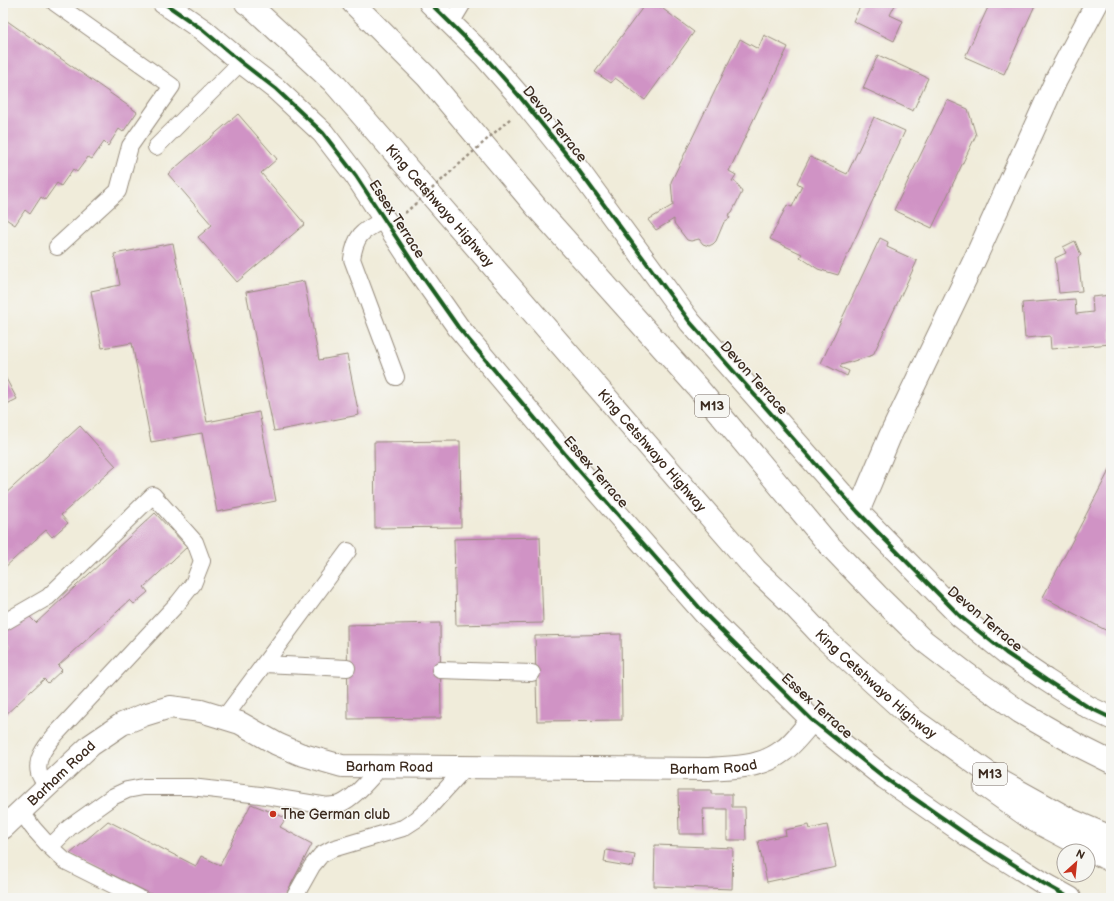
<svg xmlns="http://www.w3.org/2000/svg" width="1114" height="901" viewBox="0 0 1114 901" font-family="'Balsamiq Sans',sans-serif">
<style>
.building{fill:#d093c5}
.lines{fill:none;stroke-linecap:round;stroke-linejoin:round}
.lane-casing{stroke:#968b7c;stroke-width:18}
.street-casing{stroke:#968b7c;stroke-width:24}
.secondary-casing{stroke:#968b7c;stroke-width:24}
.highway-casing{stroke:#968b7c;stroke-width:24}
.lane{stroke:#fff;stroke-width:16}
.street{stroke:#fff;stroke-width:22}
.secondary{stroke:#fff;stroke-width:22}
.highway{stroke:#fff;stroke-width:22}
.path-bridge{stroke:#968b7c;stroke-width:2.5;stroke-dasharray:3 3;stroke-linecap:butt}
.cycleway-casing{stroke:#f6f6f2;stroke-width:6}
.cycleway{stroke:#1b5e20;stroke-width:4}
.poi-dot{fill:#c8321e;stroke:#f6f6f2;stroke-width:1.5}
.labels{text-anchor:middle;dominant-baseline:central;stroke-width:3;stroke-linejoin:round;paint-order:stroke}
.shield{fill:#f6f6f2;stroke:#73675e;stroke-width:1}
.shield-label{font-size:13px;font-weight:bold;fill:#3b2a1e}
.street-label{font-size:14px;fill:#3b2a1e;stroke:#f6f6f2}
.poi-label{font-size:14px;fill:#3b2a1e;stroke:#f6f6f2;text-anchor:start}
</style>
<rect width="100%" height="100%" fill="#f6f6f2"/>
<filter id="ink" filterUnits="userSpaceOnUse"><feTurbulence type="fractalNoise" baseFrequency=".025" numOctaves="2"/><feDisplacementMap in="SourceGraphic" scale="8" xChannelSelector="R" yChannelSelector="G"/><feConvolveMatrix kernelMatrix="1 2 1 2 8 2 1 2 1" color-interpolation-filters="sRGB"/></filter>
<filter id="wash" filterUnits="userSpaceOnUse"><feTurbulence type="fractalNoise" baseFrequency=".012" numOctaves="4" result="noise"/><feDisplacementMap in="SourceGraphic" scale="16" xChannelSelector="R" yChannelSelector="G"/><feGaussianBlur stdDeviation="0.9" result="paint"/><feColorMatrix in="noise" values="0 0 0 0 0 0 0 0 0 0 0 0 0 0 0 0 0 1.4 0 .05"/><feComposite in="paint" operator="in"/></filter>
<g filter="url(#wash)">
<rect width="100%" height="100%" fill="#f0ecda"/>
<g id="blocks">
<path class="building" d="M646,3h9l39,29 -49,68 -30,-22 -4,5 -16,-11z
M862,3h34l-6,12 13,6 -9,20 -41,-20z
M990,3h46l-32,71 -39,-17z
M3,18l134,94 -14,20 -4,-3 -11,17 -4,-4 -12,17 -4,-2 -11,15 -4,-3 -12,17 -4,-3 -12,17 -4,-3 -11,17 -5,-4 -10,15 -12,-8z
M764,35l24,12 -59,124 7,4 -4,6 4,1 6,10 -10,20 -4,3 2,3 -6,4 -8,19 -3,3 -4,2 -6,-2 -4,-5 -8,2 -4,-1 -13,-17v-4l-18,11 -8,-10 25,-15 -2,-23 69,-143 18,10z
M878,55l50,23 -15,33 -50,-23z
M947,100l21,9 8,26 -44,93 -38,-18z
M238,114l39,45 -16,14 44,51 -68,58 -39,-45 14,-12 -44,-51z
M874,117l31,14 -67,144 -20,-6 -18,-12 2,-3 -32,-15 17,-34 5,2 10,-21 -5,-3 13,-26 37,17z
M880,238l8,4 -1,5 30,14 -44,94 -32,10 -1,2 9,4 -2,5 -26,-13z
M1075,241l6,14 -3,2 4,34 -23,2 -4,-35 11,-5 -3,-6z
M173,243l34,179 52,-10 17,89 -59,11 -15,-79 -51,9 -19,-99 -30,5 -11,-57 29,-6 -6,-31z
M304,281l15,79 28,-5 12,60 -85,16 -28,-139z
M1111,295v49l-60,5 -1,-13 -25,2 -3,-35 53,-4 1,15 17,-2 -1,-15z
M3,373l14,26 -14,7z
M80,426l36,40 -55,49 7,8 -16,14 -6,-7 -43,39v-73z
M460,441l1,86 -86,1 -1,-86z
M1110,469l1,1v163l-68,-36z
M155,513l32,34 -43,40 4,5 -14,12 -4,-4 -72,66 4,4 -14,13 -4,-4 -41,38v-64l6,-6 -6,-7 2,-2 -2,-2v-7l5,-5 3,4 16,-14 9,9z
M540,537l3,86 -87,2 -2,-86z
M440,623l1,95 -93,1 -1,-94z
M621,634l1,86 -85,1 -2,-85z
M678,790h33v4h21v13h13l1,33h-19v-31h-24l1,25h-25z
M251,804l35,14 -6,9 32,17 -28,54h-131l-3,-2 1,-2 -81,-40 38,-33 88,45 5,-10 19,9z
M809,825l1,4 17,-4 9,42 -69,15 -9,-41 28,-6 -1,-5z
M655,845l78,3 -1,41 -78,-3z
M606,850l29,5 -2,12 -29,-5z"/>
</g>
</g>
<g filter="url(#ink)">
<use href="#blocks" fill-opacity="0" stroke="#968b7c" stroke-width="1"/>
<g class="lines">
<g class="lane-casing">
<path id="lane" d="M55,3l117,83 -42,60 -12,45 -61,56
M451,23l12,-20
M156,147l85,-85
M385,219c-22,12 -29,14 -33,40l44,118
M3,623l45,-26 105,-102 42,47 7,19 -9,23 -15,19 -123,132c-8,10 -20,23 -16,38 1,4 5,9 8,13
M264,664l83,4
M440,670l92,3
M224,718l124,-167
M21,811l12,17 17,19
M139,898l-74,-37 -15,-14 20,-20 42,-30 15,-7 16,-3h48l69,8 68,11c4,-1 8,-1 12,-2 16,-7 30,-26 42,-38
M294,898l18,-32 9,-11 11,-6 71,-21 14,-9 11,-10 38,-42"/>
</g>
<g class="street-casing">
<g id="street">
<path d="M858,512l32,-76 84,-175 82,-181 41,-77"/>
<path id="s1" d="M3,828l88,-83 31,-21 22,-9 26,-8 31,4 39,12 37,21 23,10 42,12 367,3c28,-2 52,-1 75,-19 9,-6 20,-21 28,-30"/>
</g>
</g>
<g class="secondary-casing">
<path id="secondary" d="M164,3l39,27 38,32 35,27 47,44 33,43 59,90 43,61 118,140 129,147 107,106 73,58 82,57 76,48 27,15
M430,3l55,54 35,40 54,67 116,158 168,190 103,105 45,36 40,27 42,27 23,11"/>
</g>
<g class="highway-casing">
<g id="highway">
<path id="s2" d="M246,3l7,5 80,74 423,488 34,32 33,35 91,83 83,59 74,41 40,17"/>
<path d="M353,3l74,74 110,131 161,180 131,157 49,51 46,45 43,33 53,38 57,33 34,17"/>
<path d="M985,786l48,34 78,41"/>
</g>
</g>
<use href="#lane" class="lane"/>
<use href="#street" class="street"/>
<use href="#secondary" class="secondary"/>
<use href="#highway" class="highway"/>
<path class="path-bridge" d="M405,213l107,-96"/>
<g class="cycleway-casing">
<path id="cycleway" d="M164,3l39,27 38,32 35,27 47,44 33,43 59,90 43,61 118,140 129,147 107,106 73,58 82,57 76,48 27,15
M430,3l55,54 35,40 54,67 116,158 168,190 103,105 45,36 40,27 42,27 23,11"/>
</g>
<use href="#cycleway" class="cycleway"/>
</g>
</g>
<circle class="poi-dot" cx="273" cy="814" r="4"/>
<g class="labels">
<g class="shield">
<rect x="695" y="395" width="34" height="22" rx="3"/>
<rect x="973" y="763" width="34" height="22" rx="3"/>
</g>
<g class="shield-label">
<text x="712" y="406">M13</text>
<text x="990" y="774">M13</text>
</g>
<g class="street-label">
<text transform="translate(555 124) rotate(51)">Devon Terrace</text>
<text stroke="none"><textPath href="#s2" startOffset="281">King Cetshwayo Highway</textPath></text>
<text transform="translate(397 219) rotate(57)">Essex Terrace</text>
<text transform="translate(754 378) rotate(48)">Devon Terrace</text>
<text stroke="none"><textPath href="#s2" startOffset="605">King Cetshwayo Highway</textPath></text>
<text transform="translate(596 472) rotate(49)">Essex Terrace</text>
<text transform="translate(985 619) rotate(40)">Devon Terrace</text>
<text stroke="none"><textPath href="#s2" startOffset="929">King Cetshwayo Highway</textPath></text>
<text transform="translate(817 706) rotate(42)">Essex Terrace</text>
<text stroke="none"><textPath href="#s1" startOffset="764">Barham Road</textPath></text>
<text stroke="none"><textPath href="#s1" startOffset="440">Barham Road</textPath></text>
<text stroke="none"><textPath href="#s1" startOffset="80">Barham Road</textPath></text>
</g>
<g class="poi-label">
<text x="281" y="814">The German club</text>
</g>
</g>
<rect width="1114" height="901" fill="none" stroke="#f6f6f2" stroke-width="16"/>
<g transform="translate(1076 863) rotate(27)"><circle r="19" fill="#f6f6f2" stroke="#aba49d"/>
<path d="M0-3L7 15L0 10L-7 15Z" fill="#c8321e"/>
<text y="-6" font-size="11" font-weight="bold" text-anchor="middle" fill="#3b2a1e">N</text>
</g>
</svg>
